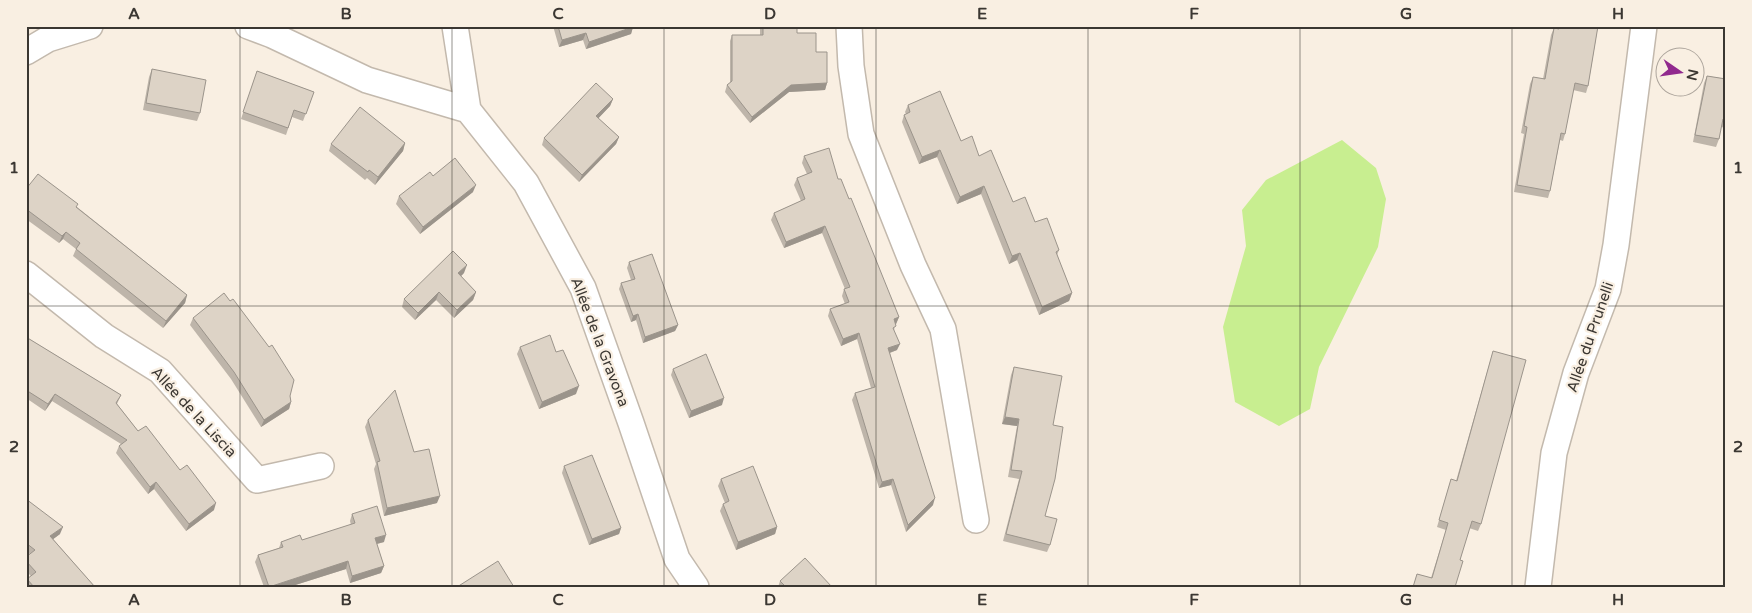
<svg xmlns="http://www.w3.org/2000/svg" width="1752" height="613" viewBox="0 0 1752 613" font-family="'Varela Round',sans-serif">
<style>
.green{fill:#c8ee90}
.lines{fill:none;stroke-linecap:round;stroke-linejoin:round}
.minor-casing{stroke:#c3b9ad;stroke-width:28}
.minor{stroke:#fff;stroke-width:25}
.wall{fill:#beb5aa}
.shaded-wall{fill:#9b948b}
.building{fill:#ddd3c6;stroke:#9b948b}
.grid{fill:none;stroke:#3b3732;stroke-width:1;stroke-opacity:0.55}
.labels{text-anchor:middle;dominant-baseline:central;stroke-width:4.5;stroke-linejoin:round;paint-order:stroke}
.street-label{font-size:15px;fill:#3b3732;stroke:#f9efe2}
.neatline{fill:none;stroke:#3b3732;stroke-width:2}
.grid-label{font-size:16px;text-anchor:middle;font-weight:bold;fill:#3b3732}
</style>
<rect width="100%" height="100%" fill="#f9efe2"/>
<path class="green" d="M1342,140l34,28 10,31 -8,48 -59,120 -9,42 -31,17 -44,-24 -12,-75 23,-81 -4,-36 24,-30z"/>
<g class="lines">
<g class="minor-casing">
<path id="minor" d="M248,26l24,9 95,45 101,30
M455,26l13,84 58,73 57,105 48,135 46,136 19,28
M849,26l2,40 10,68 52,131 30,64 33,191
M26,52l22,-13 42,-13
M26,274l78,62 56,35 97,109 64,-14
M1538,587l16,-134 22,-80 32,-84 8,-44 28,-219"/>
</g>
<use href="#minor" class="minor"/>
</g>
<path class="wall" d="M553,26h80v1l-2,7 -45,15 -3,-9 -24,7z
M760,26h37v7l19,19 11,31 -2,7 -36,2 -39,31 -25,-31 2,-7 3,-2v-42l2,-6h28z
M1558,26h40l-10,60 -2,7 -13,-3 -8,44 -2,7 -3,-1 -10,51 -2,7 -34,-6 10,-58 -3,-1 9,-49 3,-7 10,2 8,-44 3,-7 4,1z
M152,69l48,44 -3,8 -54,-11 6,-33z
M257,71l57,21 -11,29 -11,-4 -6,18 -45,-16z
M1707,76l19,3v49l-5,-1 -2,12 -3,8 -23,-5 11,-59z
M613,99l-3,7 -12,12 21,19 -3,7 -37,38 -37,-37 2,-7z
M908,105l53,36 18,15 34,46 22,20 24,28 -2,5 15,38 -3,8 -30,14 -22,-55 -8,4 -28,-70 -24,10 -20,-47 -18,7 -17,-42 2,-7 2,-1 -1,-2z
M405,143l-2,8 -28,34 -8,-7 -2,2 -36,-29 2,-7z
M804,156l34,23 61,138 -3,7h-1l-1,7 3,19 -7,3 43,152 -27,27 -15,-47 -12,3 -27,-88 3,-7 16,-5 -14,-49 -16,7 -13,-30 2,-7 15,-5 -3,-8 2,-7h1l-23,-56 -38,15 -13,-28 3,-7 27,-12 -7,-16 3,-7 10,-4 -5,-11z
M433,176l40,16 -53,42 -24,-30 3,-8z
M26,189l51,18 110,88 -2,8 -22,25 -90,-72 3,-7 -13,-10 -4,4 -33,-24z
M629,262l49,63 -3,6 -32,12 -7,-23 -5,2 -12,-33 2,-6 10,-3 -4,-12z
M464,273l-3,3 15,16 -3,8 -19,18 -18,-18 -21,20 -13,-13 2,-8z
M193,318l97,78 1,6 -2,7 -28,18 -30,-48 -41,-54z
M26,337l95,58 -4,9 21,27 42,39 34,40 -28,21 -32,-42 -6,5 -32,-41 3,-7 2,-2 -69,-43 -7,10 -19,-13z
M520,347l36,5 20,42 -37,15 -22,-55z
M1493,351l-12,173 -3,7 -9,-3 -9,32 -5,27h-42l4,-13 14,4 15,-48 -9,-3 14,-48 5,2z
M1014,367l39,58 -8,91 5,29 -3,7 -44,-11 16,-62 -11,-2 9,-51 -15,-2 9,-49z
M673,369l49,36 -33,13 -18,-43z
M368,420l46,32 23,51 -53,13 -10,-47 2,-5 -11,-37z
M564,466l57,62 -2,6 -30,11 -27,-72z
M721,479l56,48 -2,7 -39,16 -16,-39 3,-7 2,-1 -7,-17z
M26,499l34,35 -7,5 42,48h-69l1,-8 4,-3 -5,-5v-14l4,-3 -4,-2z
M352,514l32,28 -7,2 7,22 -3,7 -31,10 -4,-14 -57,18h-25l-9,-25 3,-7 21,-7 2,-6 21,-2 49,-15 -1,-4z
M780,581l52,6h-54z"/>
<path class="shaded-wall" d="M633,27l-2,7 -45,15 3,-7z
M586,33l-3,7 -24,7 3,-7z
M827,83l-2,7 -36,2 -39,31 2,-6 39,-32z
M613,99l-3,7 -16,17 2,-7z
M619,137l-3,7 -37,38 3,-7z
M405,143l-2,8 -28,34 3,-8z
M940,150l-3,7 -18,7 3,-7z
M476,185l-3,7 -53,42 3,-7z
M984,186l-3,8 -24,10 3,-7z
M825,226l-3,7 -38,15 2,-6z
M66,232l-3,7 -4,4 3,-7z
M1020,253l-3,7 -8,4 3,-8z
M467,265l-3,8 -8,8 2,-8z
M439,292l-3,8 -21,20 3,-7z
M476,292l-3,8 -19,18 3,-8z
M1072,293l-3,8 -30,14 3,-8z
M187,295l-2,8 -22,25 3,-7z
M638,314l-2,6 -5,2 2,-6z
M899,317l-3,7 -5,2 3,-7z
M678,325l-3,6 -32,12 2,-6z
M859,333l-2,6 -16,7 2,-7z
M900,344l-3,6 -11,4 2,-6z
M579,386l-3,8 -37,15 3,-7z
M55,394l-3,7 -7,10 3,-7z
M724,398l-2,7 -33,13 2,-7z
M291,402l-2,7 -28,18 3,-7z
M1005,417l14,2 -2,7 -15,-2z
M893,479l-2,6 -12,3 3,-6z
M156,482l-2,7 -6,5 2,-7z
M440,496l-3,7 -53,13 3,-8z
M935,498l-2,7 -27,27 2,-7z
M216,503l-2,7 -28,21 3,-7z
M63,527l-3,7 -12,9 2,-7z
M777,527l-2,7 -39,16 2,-8z
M621,528l-2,6 -30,11 3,-6z
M386,535l-2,7 -12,3 3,-7z
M348,561l-2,8 -57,18h-20z
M384,566l-3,7 -31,10 2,-7z"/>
<path class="building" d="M558,26h75v1l-44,15 -3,-9 -24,7z
M763,26h34v7h19v19h11v31l-36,2 -39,32 -25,-32 5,-4v-46h31z
M1560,26h38l-10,60 -13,-3 -10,51 -4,-1 -11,58 -33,-6 10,-58 -3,-1 9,-49 12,2 9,-51 5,1z
M152,69l54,11 -6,33 -54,-10z
M257,71l57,21 -8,22 -12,-4 -6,18 -45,-16z
M1707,76l19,3v41l-3,-1 -4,20 -24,-4z
M596,83l17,16 -17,17 23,21 -37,38 -38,-37z
M940,91l21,50 11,-5 7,20 12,-6 22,52 12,-5 10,25 12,-4 12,32 -3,2 16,41 -30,14 -22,-54 -8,3 -28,-70 -24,11 -20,-47 -18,7 -18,-42 6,-3 -2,-7z
M360,107l45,36 -27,34 -9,-7 -1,2 -37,-28z
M829,148l9,31h3l8,20 2,-1 48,119 -5,2 2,7 -3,2 7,16 -12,4 47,150 -27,27 -15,-46 -11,3 -27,-89 20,-6 -16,-54 -16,6 -13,-30 19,-7 -5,-13 6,-2 -25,-61 -39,16 -12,-29 31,-14 -8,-21 15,-6 -8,-16z
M455,158l21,27 -53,42 -24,-31 31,-24 3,4z
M38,174l40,30 -2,3 111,88 -21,26 -90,-72 4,-6 -14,-11 -4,4 -36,-27v-20z
M453,251l14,14 -9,8 18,19 -19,18 -18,-18 -21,21 -14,-14z
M652,254l26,71 -33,12 -7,-23 -5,2 -12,-33 14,-4 -6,-17z
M224,293l6,8 3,-2 36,48 3,-2 22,35 -4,16 1,6 -27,18 -30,-48 -41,-54z
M550,335l6,17 7,-2 16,36 -37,16 -22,-55z
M26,337l95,58 -5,8 22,28 8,-5 34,44 7,-5 29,38 -27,21 -33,-42 -6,5 -31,-41 8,-6 -72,-46 -7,10 -22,-14z
M1493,351l33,9 -45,164 -9,-3 -12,39 3,1 -8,26h-42l4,-13 15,4 16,-55 -9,-3 12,-41 6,2z
M706,354l18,44 -33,13 -18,-42z
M1014,367l48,9 -9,49 10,2 -8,52 -10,37 12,3 -7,26 -44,-11 16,-63 -11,-1 8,-51 -14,-2z
M395,390l19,62 15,-3 11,47 -53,12 -10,-46 3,-1 -12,-41z
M592,455l29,73 -29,11 -28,-73z
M753,466l24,61 -39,15 -15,-38 6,-3 -8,-22z
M26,499l37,28 -13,9 45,51h-32l-1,-1 -1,1h-27l-7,-8 9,-7 -10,-11v-4l9,-7 -9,-7z
M377,506l9,29 -11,3 9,28 -32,10 -4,-15 -79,26 -11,-32 25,-8 -2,-5 19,-7 2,5 53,-17 -3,-9z
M805,558l27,29h-46l-6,-6z
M498,561l16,26h-57z"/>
<path class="grid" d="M240,26v561M452,26v561M664,26v561M876,26v561M1088,26v561M1300,26v561M1512,26v561M26,306h1700"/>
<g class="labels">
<g class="street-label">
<text transform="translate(1590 337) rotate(-71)">Allée du Prunelli</text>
<text transform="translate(600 342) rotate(69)">Allée de la Gravona</text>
<text transform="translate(194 412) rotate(47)">Allée de la Liscia</text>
</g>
</g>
<rect width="1752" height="613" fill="none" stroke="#f9efe2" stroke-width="55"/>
<g transform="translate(1680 72) rotate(103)"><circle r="24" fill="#f9efe2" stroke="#ada59c"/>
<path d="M0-4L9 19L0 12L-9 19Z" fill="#91298e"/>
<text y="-8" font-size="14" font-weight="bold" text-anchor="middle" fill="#3b3732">N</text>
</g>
<rect x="28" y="28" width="1696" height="558" class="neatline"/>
<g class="grid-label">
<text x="134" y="19">A</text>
<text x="346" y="19">B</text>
<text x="558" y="19">C</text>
<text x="770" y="19">D</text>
<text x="982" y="19">E</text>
<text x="1194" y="19">F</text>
<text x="1406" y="19">G</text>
<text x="1618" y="19">H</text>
<text x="14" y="173">1</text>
<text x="1738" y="173">1</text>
<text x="14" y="452">2</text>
<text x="1738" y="452">2</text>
<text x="134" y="605">A</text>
<text x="346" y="605">B</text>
<text x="558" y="605">C</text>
<text x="770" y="605">D</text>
<text x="982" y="605">E</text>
<text x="1194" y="605">F</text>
<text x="1406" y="605">G</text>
<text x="1618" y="605">H</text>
</g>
</svg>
